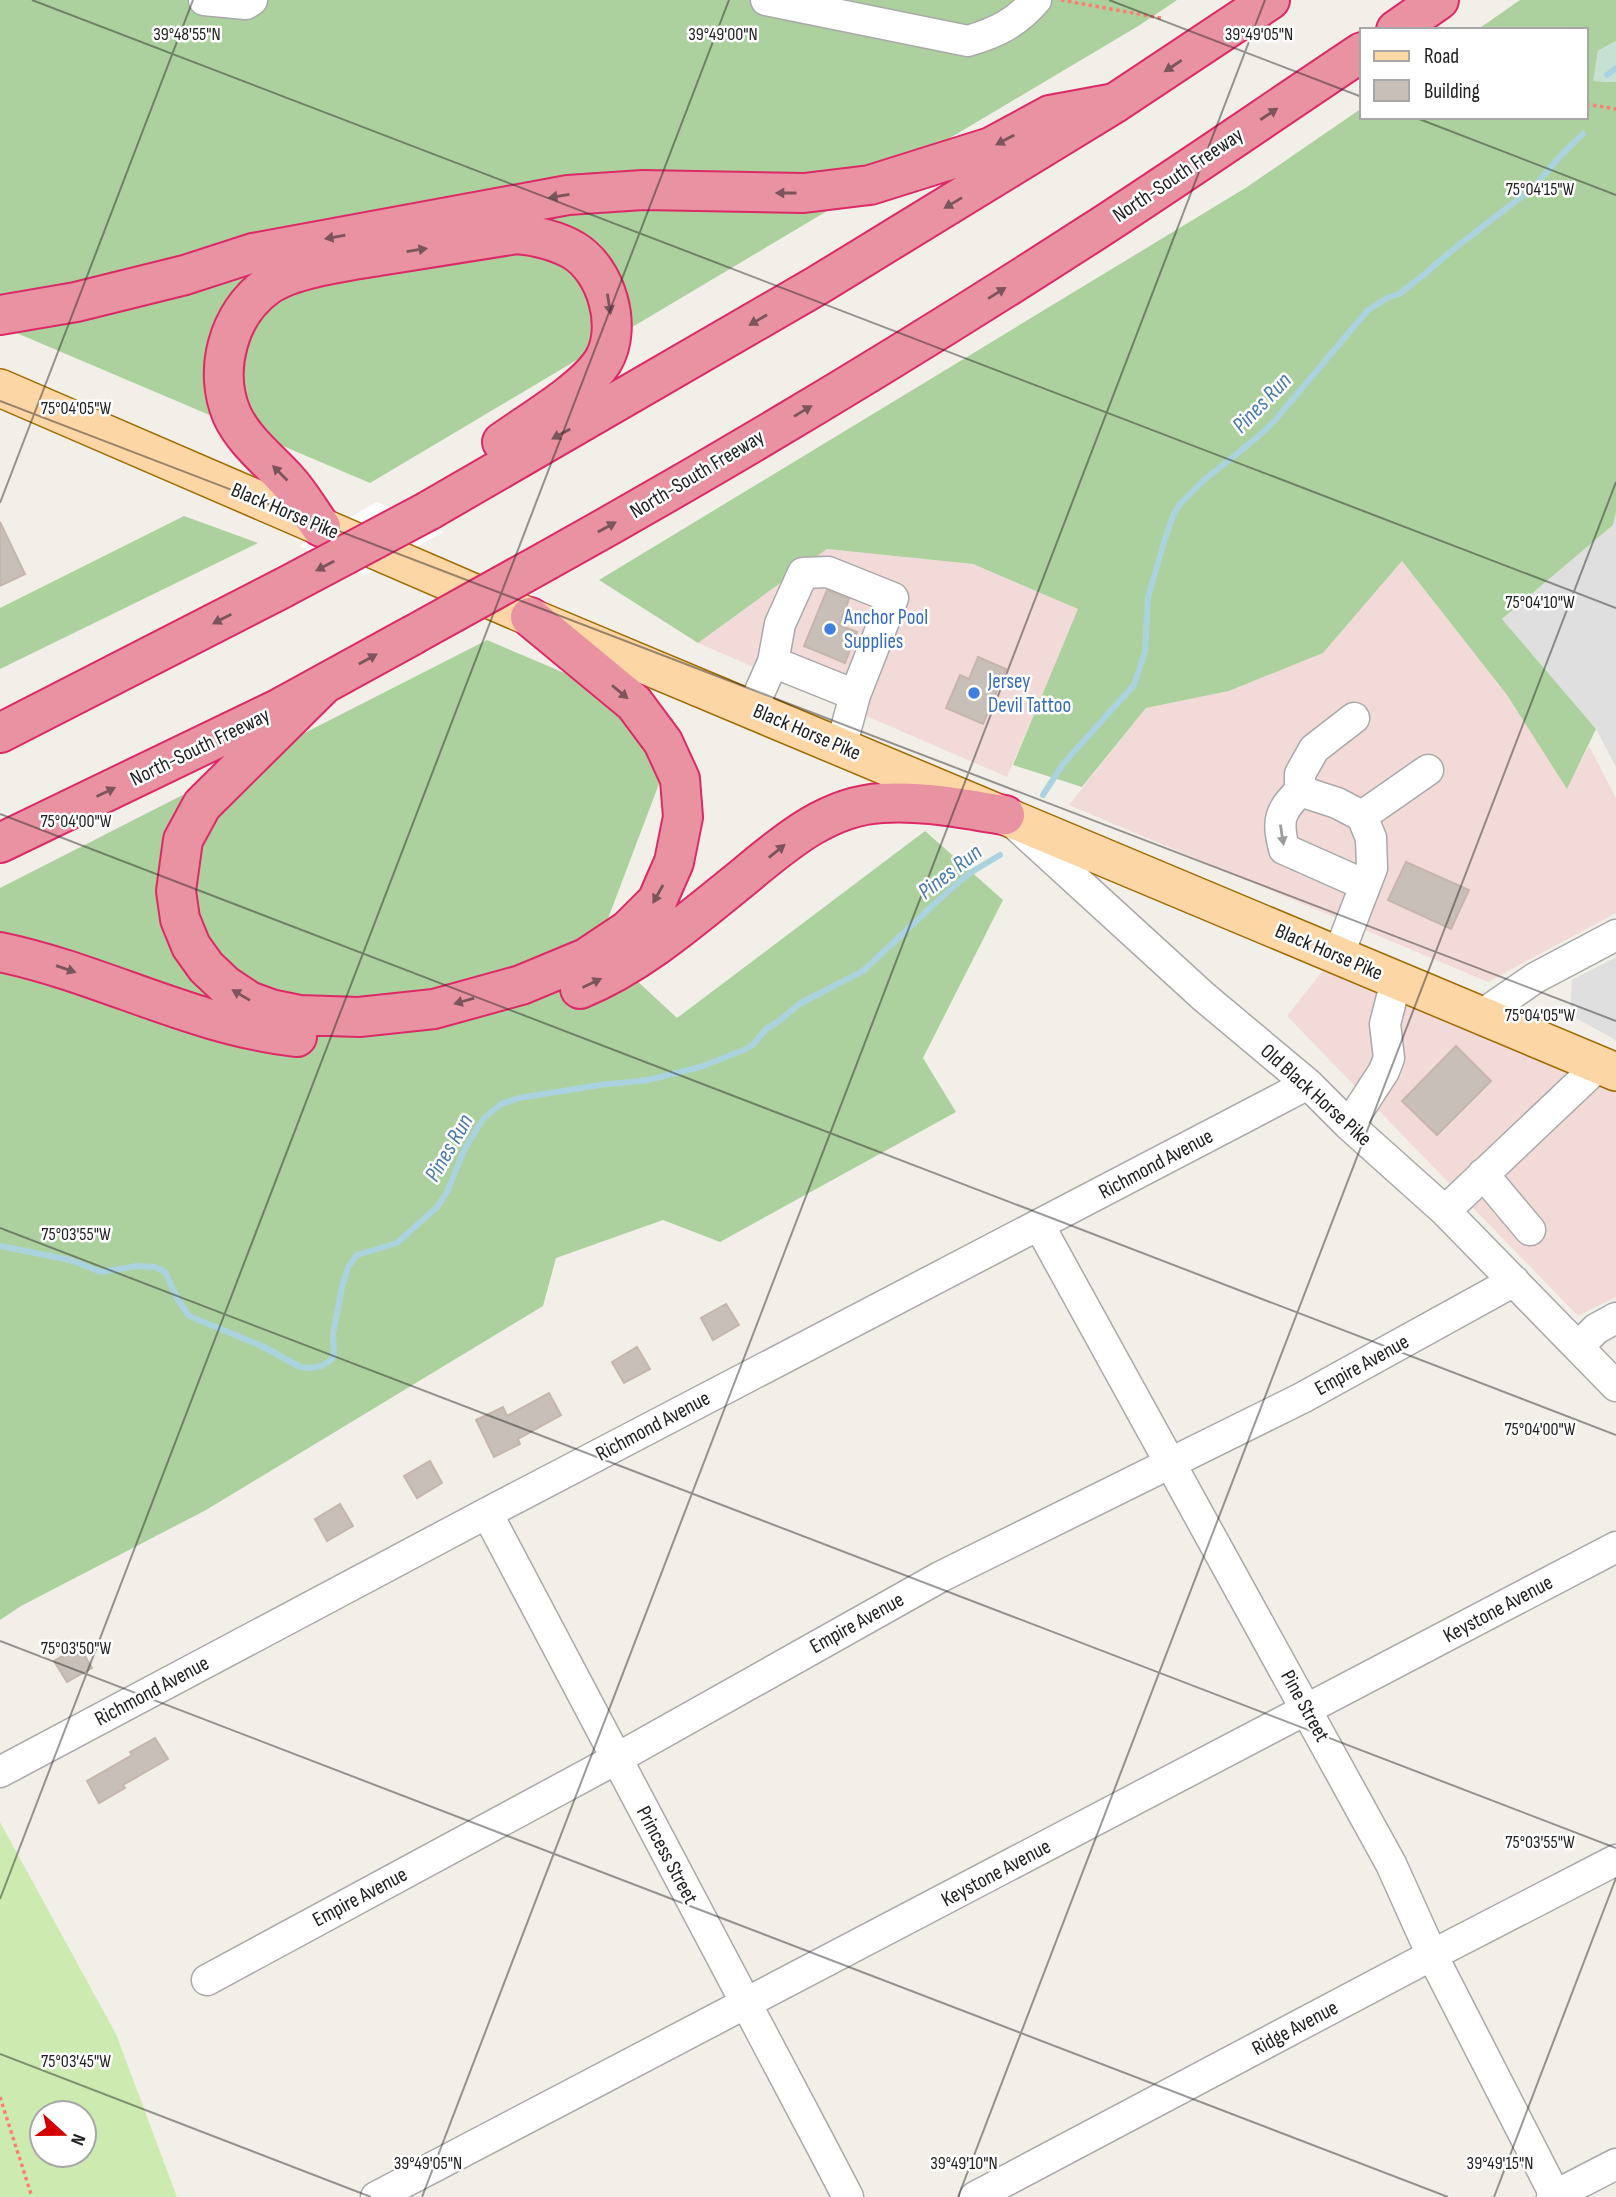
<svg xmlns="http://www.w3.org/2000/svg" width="1616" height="2197" viewBox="0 0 1616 2197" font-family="'Sofia Sans Condensed',sans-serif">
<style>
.residential{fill:#e0dfdf}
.commercial{fill:#f2dad9}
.grass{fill:#cdebb0;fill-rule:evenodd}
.forest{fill:#add19e}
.wetland{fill:#c6e0d4}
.pier{fill:#fff}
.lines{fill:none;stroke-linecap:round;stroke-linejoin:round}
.stream{stroke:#aad3df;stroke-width:6}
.building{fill:#c7bfb8;stroke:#c4b6ab;stroke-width:2}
.minor-casing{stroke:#a9a9a9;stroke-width:33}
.major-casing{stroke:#a06b00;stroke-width:40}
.highway-casing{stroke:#dc2a67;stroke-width:42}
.path{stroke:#fa8072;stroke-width:3.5;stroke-dasharray:3.5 3.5;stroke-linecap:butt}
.minor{stroke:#fff;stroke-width:30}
.major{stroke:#fcd6a4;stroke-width:37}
.highway{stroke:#e892a2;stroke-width:38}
.highway-bridge-casing{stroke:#dc2a67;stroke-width:42;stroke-linecap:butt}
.highway-bridge{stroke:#e892a2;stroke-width:38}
.oneway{fill:#7b545c}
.oneway2{fill:#9c9c9c}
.ticks{fill:none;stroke:#222;stroke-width:2;stroke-opacity:0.45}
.shop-dot{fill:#3f7fe0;stroke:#fff;stroke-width:2.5}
.labels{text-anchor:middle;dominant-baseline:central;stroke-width:5;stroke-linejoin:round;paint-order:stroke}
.street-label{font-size:21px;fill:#222;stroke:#fff}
.shop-label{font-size:21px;fill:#366cbe;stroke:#fff;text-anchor:start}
.water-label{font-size:23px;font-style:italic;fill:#4a7aab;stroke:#fff}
.ticks-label{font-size:18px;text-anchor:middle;fill:#222;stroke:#fff;stroke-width:5;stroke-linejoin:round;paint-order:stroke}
</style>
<rect width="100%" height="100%" fill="#f2efe9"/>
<path class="residential" d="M1616,512v255l-20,-38 -94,-110 111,-94z
M1616,957v83l-46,-25 2,-35z"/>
<path class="commercial" d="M827,549l146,15 106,45 -72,168 -309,-134z
M1402,561l105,134 60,93 22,-42 27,52v115l-128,69 -419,-177 77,-97 83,-17 94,-38z
M1324,969l292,122v206l-38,19 -291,-300z"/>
<path class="grass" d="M0,1822l116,212 61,163h-177zM42,2113h42v42h-42z"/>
<path class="forest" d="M0,0h1177l-37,25 -770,458 -370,-157z
M1520,0h96v41l-18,10 -4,30 22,1v430l-3,13 -111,94 94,110 -29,60 -60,-94 -105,-134 -79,92 -94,38 -83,17 -64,79 -69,-22 65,-156 -105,-45 -146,-15 -129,94 -99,-63 648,-393 115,-79v9h224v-87h-109z
M184,516l74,27 -258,126v-61z
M487,640l186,79 -8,49 -59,156 29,55 42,39 248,-187 78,69 -80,158 33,54 -236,130 -57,-22 -107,38 -13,48 -337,204 -185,96 -21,14v-732z"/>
<path class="wetland" d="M1616,41v41l-23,-1 5,-30z"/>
<path class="pier" d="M377,502l67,30 -79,43 -66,-29z"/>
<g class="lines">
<path class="stream" d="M1607,75l9,-7
M1043,795l20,-31 71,-79 11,-33 3,-55 17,-58 8,-23 7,-12 23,-23 57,-46 16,-16 92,-109 21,-13 10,-3 17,-13 44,-37 73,-56 30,-35 20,-19
M0,1246l70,14 31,12 36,-6 18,1 10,5 12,26 12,18 73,30 38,21 11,1 11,-2 10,-7 2,-4 -1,-21 9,-47 6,-20 9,-12 40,-12 40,-36 10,-15 18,-44 19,-30 17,-14 18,-6 81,-13 48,-5 52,-13 44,-17 9,-5 13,-16 13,-8 20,-17 64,-33 81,-76 26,-22 30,-18"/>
</g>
<path class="building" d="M0,522l25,52 -25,12z
M827,590l22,9 -10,26 18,7 -12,31 -41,-17z
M978,657l28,12 -23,55 -37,-16 14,-33 9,4z
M1406,862l63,28 -18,39 -63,-29z
M1456,1046l35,35 -54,54 -35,-34z
M726,1304l13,21 -26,15 -12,-22z
M637,1347l13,22 -26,14 -12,-21z
M549,1393l12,22 -43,24 2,5 -26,13 -18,-37 27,-13 4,9z
M430,1461l12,22 -25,15 -13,-22z
M340,1504l13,22 -26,15 -12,-22z
M79,1646l13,22 -25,14 -13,-21z
M155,1738l13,21 -45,26 2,3 -26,15 -12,-22 45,-26 -2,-3z"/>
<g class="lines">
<g class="minor-casing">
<path id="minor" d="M204,0l42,4 6,-4
M766,0l202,41c30,-9 48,-18 68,-41
M773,662l7,-38 23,-51 25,-1 65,26 -38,97
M752,709l21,-47 82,33 -14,52
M1300,791v-17l14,-25 40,-31
M1362,816l66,-46
M1018,827l186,170 104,87 41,41 96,86 171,175
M1338,956l34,-88 -1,-30 -9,-22 -25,-13 -37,-12c-21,21 -23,29 -16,58l81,36
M1480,1016l55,-38 81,-43
M1349,1125l35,-54 5,-13 -4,-34 11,-43
M1483,1174l47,56
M1445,1211l154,-146
M1039,1225l352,639 41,91 123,240
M1578,1347l18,-18 20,-11
M487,1513c119,228 242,455 361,684
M0,1772l487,-259 821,-429
M207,1980l409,-221 324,-182 362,-179 212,-117
M376,2197l1240,-650
M975,2197l457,-242 184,-95
M1552,2197l64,-33"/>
</g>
<g class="major-casing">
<path id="major" d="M0,388l530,229 1086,455"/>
</g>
<g class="highway-casing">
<path id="highway" d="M1396,30l43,-30
M0,315l76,-13 109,-27 68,-22 315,-58 75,-5 161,3 66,-8 121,-38 59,-32 65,-12
M428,511l390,-226 297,-182 155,-103
M321,527c-11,-15 -21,-33 -34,-47 -19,-21 -43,-39 -55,-65 -19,-44 -4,-101 35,-129 24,-18 88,-26 118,-31 44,-7 88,-14 132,-21 21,2 38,6 56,16 34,20 50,78 30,111 -18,29 -73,61 -101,81
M548,560c185,-103 367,-213 545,-328 91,-59 179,-120 269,-180
M324,684l-122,121 -19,35 -7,51 4,28 11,27 15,21 19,18 24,16 22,8 29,6 59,2 75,-8 87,-24 65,-27 42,-28 29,-29 17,-39 9,-45 -3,-38 -17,-37 -29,-39 -104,-86
M0,733l283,-145
M0,843l280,-135 133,-73
M0,952c101,21 194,74 297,85
M580,989c58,-24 107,-66 155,-105 43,-35 88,-78 147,-81 41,-3 82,6 123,12"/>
</g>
<path class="path" d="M1061,0l100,18
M1586,104l30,5
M0,2097l32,100"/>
<use href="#minor" class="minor"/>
<use href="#major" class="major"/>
<use href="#highway" class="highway"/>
<g class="highway-bridge-casing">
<path id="highway-bridge" d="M283,588l145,-77
M413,635l135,-75"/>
</g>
<use href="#highway-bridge" class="highway-bridge"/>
</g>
<defs><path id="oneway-solid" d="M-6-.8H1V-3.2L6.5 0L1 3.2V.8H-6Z" transform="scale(1.75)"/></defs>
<g class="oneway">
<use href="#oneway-solid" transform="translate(1173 66) rotate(146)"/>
<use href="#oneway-solid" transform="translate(1269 114) rotate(-34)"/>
<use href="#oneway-solid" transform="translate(1005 140) rotate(152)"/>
<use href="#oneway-solid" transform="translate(786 193) rotate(180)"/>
<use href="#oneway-solid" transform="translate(559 196) rotate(171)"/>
<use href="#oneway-solid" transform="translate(953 203) rotate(149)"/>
<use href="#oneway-solid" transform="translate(335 237) rotate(170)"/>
<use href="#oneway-solid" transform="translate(417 250) rotate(-9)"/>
<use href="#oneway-solid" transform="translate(997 293) rotate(-32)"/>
<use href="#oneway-solid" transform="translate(609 304) rotate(81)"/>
<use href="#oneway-solid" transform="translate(758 320) rotate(150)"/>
<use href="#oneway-solid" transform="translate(803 411) rotate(-31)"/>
<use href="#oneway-solid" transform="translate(561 434) rotate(151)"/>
<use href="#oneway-solid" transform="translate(280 473) rotate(-135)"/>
<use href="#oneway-solid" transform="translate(607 527) rotate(-29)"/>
<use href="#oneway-solid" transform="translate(325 566) rotate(152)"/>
<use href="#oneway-solid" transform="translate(222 619) rotate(153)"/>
<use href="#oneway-solid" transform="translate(368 659) rotate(-29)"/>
<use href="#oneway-solid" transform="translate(620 692) rotate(40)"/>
<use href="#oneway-solid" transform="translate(106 792) rotate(-26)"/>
<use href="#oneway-solid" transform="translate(777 851) rotate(-39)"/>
<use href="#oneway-solid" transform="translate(658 894) rotate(119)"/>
<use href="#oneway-solid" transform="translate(66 969) rotate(19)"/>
<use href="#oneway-solid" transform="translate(592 983) rotate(-25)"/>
<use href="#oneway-solid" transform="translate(241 995) rotate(-149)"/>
<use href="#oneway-solid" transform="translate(464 1001) rotate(164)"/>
</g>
<use class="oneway2" href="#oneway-solid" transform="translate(1282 835) rotate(81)"/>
<path class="ticks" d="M32,0l1584,608M1109,0l253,97M1414,117l202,78M0,401l1616,620M0,503l193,-503M0,814l1616,621M0,1228l1616,620M0,1641l1448,556M0,1899l729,-1899M0,2054l371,143M422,2197l843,-2197M958,2197l658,-1715M1494,2197l122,-319"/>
<g class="shop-dot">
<circle cx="830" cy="629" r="7"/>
<circle cx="974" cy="693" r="7"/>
</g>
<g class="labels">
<g class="street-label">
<text transform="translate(1178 175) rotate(-34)">North-South Freeway</text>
<text transform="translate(697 474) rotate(-31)">North-South Freeway</text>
<text transform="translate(285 511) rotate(23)">Black Horse Pike</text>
<text transform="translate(807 732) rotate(23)">Black Horse Pike</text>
<text transform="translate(200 747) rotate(-26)">North-South Freeway</text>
<text transform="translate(1329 952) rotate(23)">Black Horse Pike</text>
<text transform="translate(1316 1095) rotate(42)">Old Black Horse Pike</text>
<text transform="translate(1156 1164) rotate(-28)">Richmond Avenue</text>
<text transform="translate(1362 1365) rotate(-29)">Empire Avenue</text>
<text transform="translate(653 1426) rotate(-28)">Richmond Avenue</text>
<text transform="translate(1498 1609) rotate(-28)">Keystone Avenue</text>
<text transform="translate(857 1623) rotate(-29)">Empire Avenue</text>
<text transform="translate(152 1691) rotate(-28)">Richmond Avenue</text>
<text transform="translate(1305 1706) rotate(61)">Pine Street</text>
<text transform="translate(667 1855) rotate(62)">Princess Street</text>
<text transform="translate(996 1873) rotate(-28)">Keystone Avenue</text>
<text transform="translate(360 1897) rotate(-28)">Empire Avenue</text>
<text transform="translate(1295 2028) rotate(-28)">Ridge Avenue</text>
</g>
<g class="shop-label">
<text x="844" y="617">Anchor Pool<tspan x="844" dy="24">Supplies</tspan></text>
<text x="988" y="681">Jersey<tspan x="988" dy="24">Devil Tattoo</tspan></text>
</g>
<g class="water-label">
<text transform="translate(1262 403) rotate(-46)">Pines Run</text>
<text transform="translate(950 872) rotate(-38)">Pines Run</text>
<text transform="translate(449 1148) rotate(-60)">Pines Run</text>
</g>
</g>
<g class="ticks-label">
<text x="723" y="40">39°49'00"N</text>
<text x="187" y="40">39°48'55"N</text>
<text x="1259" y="40">39°49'05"N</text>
<text x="1540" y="195">75°04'15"W</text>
<text x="76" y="414">75°04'05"W</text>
<text x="1540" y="608">75°04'10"W</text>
<text x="76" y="827">75°04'00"W</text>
<text x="1540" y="1021">75°04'05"W</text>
<text x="76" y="1240">75°03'55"W</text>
<text x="1540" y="1435">75°04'00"W</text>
<text x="76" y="1654">75°03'50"W</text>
<text x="1540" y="1848">75°03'55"W</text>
<text x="76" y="2067">75°03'45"W</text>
<text x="428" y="2169">39°49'05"N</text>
<text x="964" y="2169">39°49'10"N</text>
<text x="1500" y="2169">39°49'15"N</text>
</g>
<rect x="1360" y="28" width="228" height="91" fill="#ffffff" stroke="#a7a7a7" stroke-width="2"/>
<rect x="1374" y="51" width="35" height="10" fill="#fcd6a4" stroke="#a7a7a7" stroke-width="2"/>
<text x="1424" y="63" font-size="21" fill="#222222">Road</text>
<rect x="1374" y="80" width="35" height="21" fill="#c7bfb8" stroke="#a7a7a7" stroke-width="2"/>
<text x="1424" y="98" font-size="21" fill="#222222">Building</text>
<g transform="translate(63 2134) rotate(111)"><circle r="33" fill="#ffffff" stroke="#a7a7a7" stroke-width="2"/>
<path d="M0-5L12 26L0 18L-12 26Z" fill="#d40000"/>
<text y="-10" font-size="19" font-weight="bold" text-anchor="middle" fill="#222222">N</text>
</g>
</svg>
